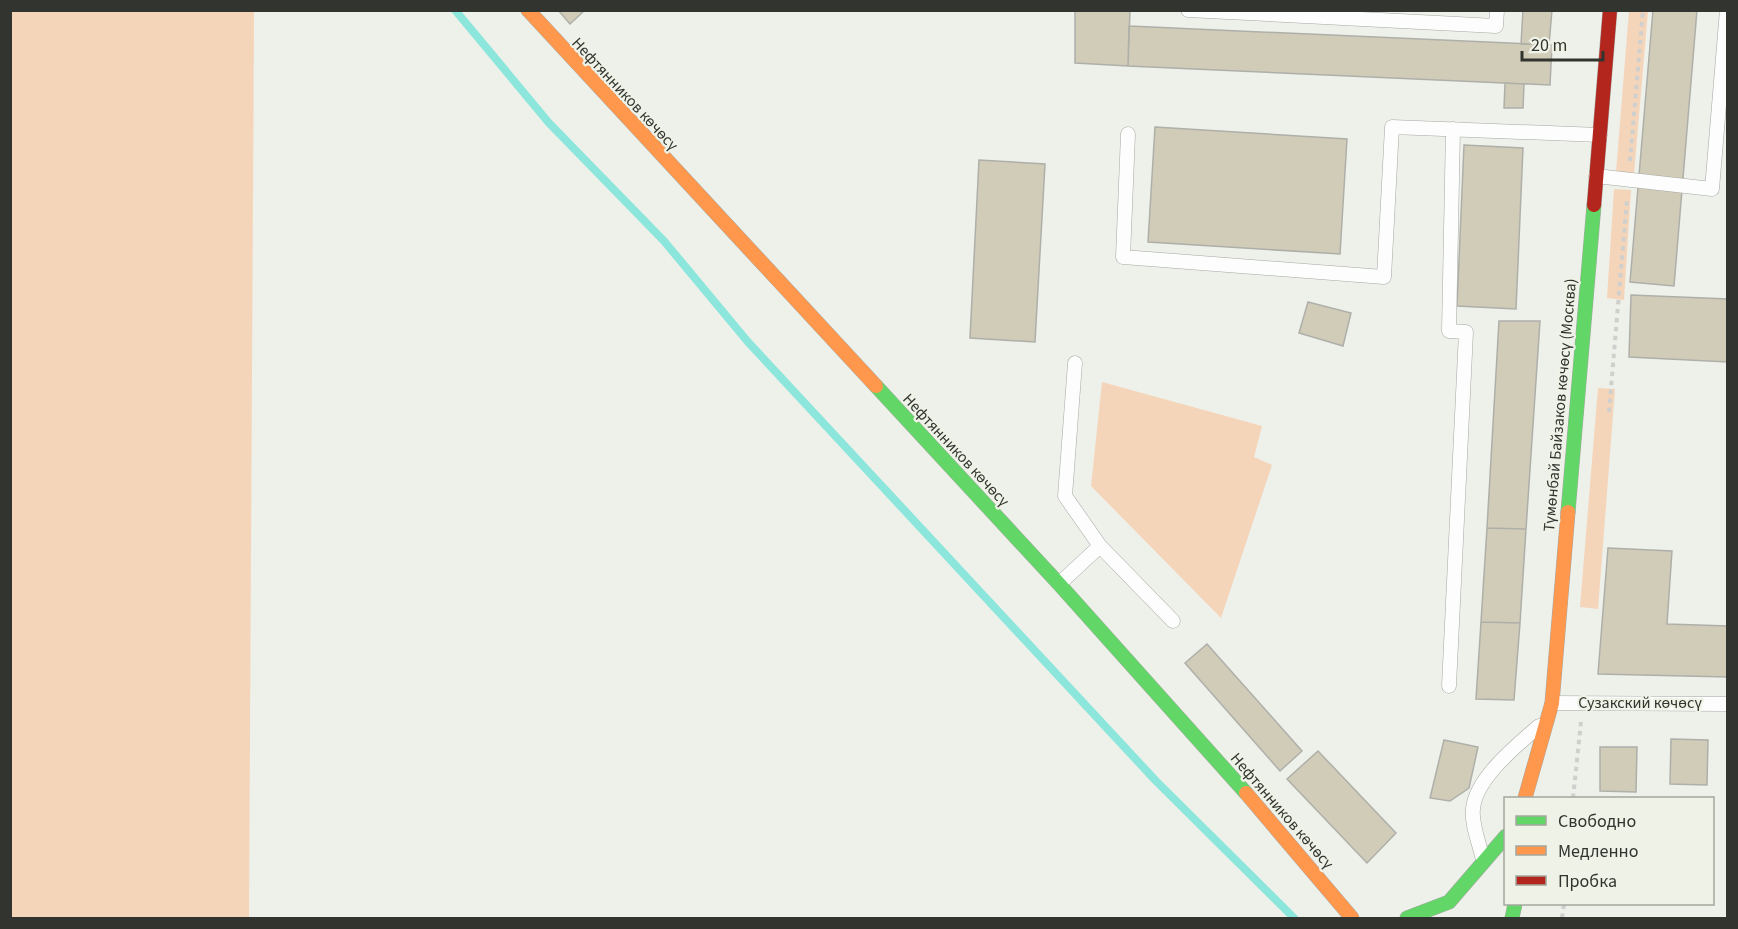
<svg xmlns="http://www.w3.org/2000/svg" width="1738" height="929" viewBox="0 0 1738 929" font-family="'Source Sans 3',sans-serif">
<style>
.green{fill:#f5d5ba}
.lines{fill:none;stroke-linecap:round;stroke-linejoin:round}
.stream{stroke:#8ce6dc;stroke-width:8}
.building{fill:#d1ccb8;stroke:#afafaa;stroke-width:1.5}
.lane-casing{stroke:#a6a8a4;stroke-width:15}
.fast-casing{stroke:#a6a8a4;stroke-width:15}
.slow-casing{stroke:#a6a8a4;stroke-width:15}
.jam-casing{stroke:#a6a8a4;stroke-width:15}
.path{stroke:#cfd0ce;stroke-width:4;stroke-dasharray:4.5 4.5;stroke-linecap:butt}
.lane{stroke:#fcfdfc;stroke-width:14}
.fast{stroke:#63d668;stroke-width:14}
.slow{stroke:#ff974d;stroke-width:14}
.jam{stroke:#b3261e;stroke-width:14}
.labels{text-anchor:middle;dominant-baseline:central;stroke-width:4.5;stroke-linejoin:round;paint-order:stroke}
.street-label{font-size:16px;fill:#32342f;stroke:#eff3e7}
</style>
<rect width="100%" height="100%" fill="#eef0ea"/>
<path class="green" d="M10,11h244l-5,907h-238z
M1629,11h19l-14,163 -18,-2z
M1614,189l17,1 -7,110 -17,-2z
M1102,382l160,44 -8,31 18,8 -51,153 -130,-132z
M1598,388l17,1 -17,220 -18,-2z"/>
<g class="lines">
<path class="stream" d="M455,10l94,113 115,118 84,101 408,439 138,137"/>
</g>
<path class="building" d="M558,10h27l-15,14z
M1075,10h55l-2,56 -53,-3z
M1523,10h29l-3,35 -28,-1z
M1653,10h44l-23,276 -44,-4z
M1129,26l423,19 -2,40 -422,-19z
M1505,83l19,1 -1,24h-19z
M1155,127l192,12 -7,115 -192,-12z
M1464,145l59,3 -7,161 -59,-3z
M979,160l66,4 -10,178 -65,-4z
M1631,295l97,4v63l-99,-5z
M1308,302l43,11 -8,33 -44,-13z
M1499,321h41l-14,208 -39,-1z
M1487,528l39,1 -6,94 -39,-1z
M1608,548l64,3 -5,73 61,2v51l-130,-3z
M1481,622l39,1 -6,77 -38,-1z
M1207,644l95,107 -22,20 -95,-108z
M1671,739l37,1 -1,45 -37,-1z
M1444,740l34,7 -9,41 -19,13 -20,-3z
M1600,747h37l-1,45 -36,-1z
M1318,751l78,82 -29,30 -80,-84z"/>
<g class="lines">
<g class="lane-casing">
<path id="lane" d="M1188,10l308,16 1,-16
M1128,134l-5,123 261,20 8,-150 208,8
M1596,176l116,13 15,-179
M1100,546l73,75
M1059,584l41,-38 -35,-50 10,-133
M1449,686l17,-354 -17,-1 4,-202
M1552,703l176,1
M1483,860c-3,-15 -12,-36 -10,-51 2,-30 44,-64 66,-83"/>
</g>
<g class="fast-casing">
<path id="fast" d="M876,386l183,198 187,209
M1568,512l26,-307
M1407,918l42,-16 57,-66
M1512,918l3,-14"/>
</g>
<g class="slow-casing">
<path id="slow" d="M528,10l348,376
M1246,793l106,125
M1525,798l27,-95 16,-191"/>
</g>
<g class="jam-casing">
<path id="jam" d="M1594,205l16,-195"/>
</g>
<path class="path" d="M1630,161l13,-151
M1609,412l18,-213
M1573,798l8,-76
M1562,918l2,-14"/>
<use href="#lane" class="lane"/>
<use href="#fast" class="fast"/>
<use href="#slow" class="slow"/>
<use href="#jam" class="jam"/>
</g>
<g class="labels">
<g class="street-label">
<text transform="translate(625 94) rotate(47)">Нефтянников көчөсү</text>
<text transform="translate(1560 405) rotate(-85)">Түмөнбай Байзаков көчөсү (Москва)</text>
<text transform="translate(956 450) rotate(47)">Нефтянников көчөсү</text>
<text x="1640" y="703">Сузакский көчөсү</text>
<text transform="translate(1282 811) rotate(49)">Нефтянников көчөсү</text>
</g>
</g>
<rect width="1738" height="929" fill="none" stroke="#32342f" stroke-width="24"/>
<rect x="1504" y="797" width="210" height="108" fill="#eff3e7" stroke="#a3a79d" stroke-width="1.5"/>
<rect x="1516" y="816" width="30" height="9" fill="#63d668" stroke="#a3a79d" stroke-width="1.5"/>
<text x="1558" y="827" font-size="18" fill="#32342f">Свободно</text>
<rect x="1516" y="846" width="30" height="9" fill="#ff974d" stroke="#a3a79d" stroke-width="1.5"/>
<text x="1558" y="857" font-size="18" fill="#32342f">Медленно</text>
<rect x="1516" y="876" width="30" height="9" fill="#b3261e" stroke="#a3a79d" stroke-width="1.5"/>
<text x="1558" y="887" font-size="18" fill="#32342f">Пробка</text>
<path d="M1522 51v9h81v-9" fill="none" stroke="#32342f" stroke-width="3"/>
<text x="1531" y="51" font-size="18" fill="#32342f" stroke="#eff3e7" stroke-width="4.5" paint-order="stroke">20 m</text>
</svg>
